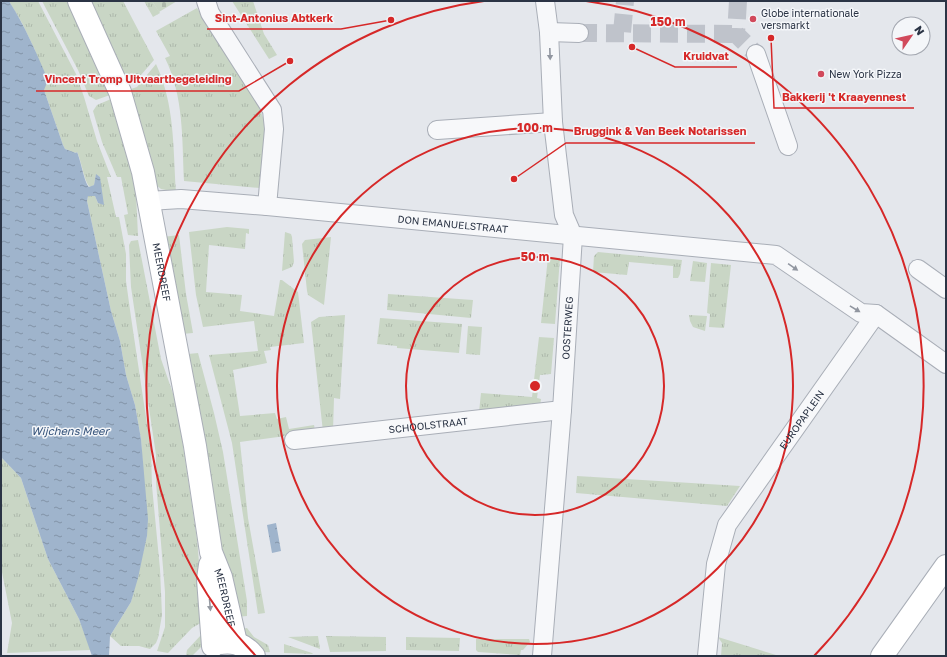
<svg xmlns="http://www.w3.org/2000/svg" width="947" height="657" viewBox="0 0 947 657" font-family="'Golos Text',sans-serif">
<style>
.grass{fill:url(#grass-tufts)}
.cemetery{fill:url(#cemetery-stones)}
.water{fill:url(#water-ripples)}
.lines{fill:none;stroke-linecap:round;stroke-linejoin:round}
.street-tunnel{stroke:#bfc3cb;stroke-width:18;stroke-dasharray:18 9;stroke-linecap:butt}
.street-casing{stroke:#a9aeb7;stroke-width:20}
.secondary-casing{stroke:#a9aeb7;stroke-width:24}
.street{stroke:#f7f8fa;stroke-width:18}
.secondary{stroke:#fff;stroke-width:22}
.oneway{fill:#9196a0}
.oneway2{fill:#959aa2}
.ring{fill:none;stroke:#d62828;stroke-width:2}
.poi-dot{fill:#d1495b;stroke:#f4f6f9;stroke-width:1.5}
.labels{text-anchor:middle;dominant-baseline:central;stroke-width:3;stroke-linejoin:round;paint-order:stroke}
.poi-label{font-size:10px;fill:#2b3445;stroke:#f4f6f9;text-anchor:start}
.street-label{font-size:10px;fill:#2b3445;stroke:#f4f6f9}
.water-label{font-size:11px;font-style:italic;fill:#34527a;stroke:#f4f6f9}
.centre{fill:#d62828;stroke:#f4f6f9;stroke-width:2}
.ring-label{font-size:12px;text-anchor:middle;font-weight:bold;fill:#d62828;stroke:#f4f6f9;stroke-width:3;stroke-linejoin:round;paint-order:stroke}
.leader{fill:none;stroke:#d62828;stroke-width:1.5}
.callout-dot{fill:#d62828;stroke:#f4f6f9;stroke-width:1.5}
.callout-label{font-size:11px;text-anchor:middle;font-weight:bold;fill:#d62828;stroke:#f4f6f9;stroke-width:3;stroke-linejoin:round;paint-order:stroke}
</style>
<defs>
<pattern id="grass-tufts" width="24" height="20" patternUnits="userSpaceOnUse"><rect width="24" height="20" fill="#c9d6c5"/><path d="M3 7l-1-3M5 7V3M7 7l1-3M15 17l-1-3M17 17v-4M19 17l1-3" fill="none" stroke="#adb8ab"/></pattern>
<pattern id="cemetery-stones" width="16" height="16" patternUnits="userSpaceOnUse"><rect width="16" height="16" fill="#c9d6c5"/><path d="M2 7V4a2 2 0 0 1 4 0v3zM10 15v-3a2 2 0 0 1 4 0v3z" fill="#adb8ab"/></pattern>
<pattern id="water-ripples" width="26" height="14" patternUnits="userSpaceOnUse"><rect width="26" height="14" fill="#9fb4cc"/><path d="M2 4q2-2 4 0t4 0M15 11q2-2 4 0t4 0" fill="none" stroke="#8293a7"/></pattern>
</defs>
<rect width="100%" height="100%" fill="#e4e7ec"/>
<path class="grass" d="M9,1h29l38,73 8,23 13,44 14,36h-4l9,40h3l7,37v27l5,36 20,134 1,35 8,83 2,46 -4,23 -2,5 -6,6 -11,-3h-18l-11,-10 21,-34 16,-66 -6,-97 -6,-34 -9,-30 -6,-34 -9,-30 -24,-110 1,-5h7l3,7 2,-26 -4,-2 -2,10 -4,2c-6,-5 -8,-25 -13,-35l-1,1 -11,-4 -2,-4 -19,-55 -9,-40 -13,-27z
M42,1h27l41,94 -14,5 -7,-4 -11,-26z
M89,1h34l31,59 -20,23 -8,3z
M144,1h8l8,12 -7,4z
M232,1h21l11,33 13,21 -8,4z
M197,8l60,93 9,25 -6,62 -76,-7c-2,-42 0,-84 -19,-123l5,-2 -14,-25z
M156,64c19,41 17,83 20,128l-15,-3 -5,-4 -28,-95 9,-3z
M111,99l21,72 4,22 2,43 -10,-1 -4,-20 4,-1 -7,-37h-4l-15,-35 -9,-31 4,-6z
M227,227l22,2v5l-3,-1 -1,16 -36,-4 -3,47 36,3 -2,16 34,5 6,-36h2l16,12 6,51 -34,4 1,3 -7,1 3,12 -34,7 7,46 35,-3 2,6 9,-2 3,12 25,-4 1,7 -75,10 8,76 17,95 -7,1 -26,-171 -23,-88 49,-4 -4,-30 -51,6 -7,-32 -7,-63z
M285,232l6,2 1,3 2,25 -2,5 -10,4z
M179,235l7,59 7,39 -11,1 -19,-97z
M331,237l-7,68 -16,-10 -1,-4 -5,-47 3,-4z
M138,240l23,119 16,46 20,134 7,82 -12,7 -24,25 -11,-2 8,-24v-35l-9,-110v-27l-25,-168 -2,-42 2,-4z
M598,252l84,8 -2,14 -2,4h-5v-12l-44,-4 -2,13 -34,-3 1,-16z
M548,257l12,1 -5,66 -14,-1z
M693,261l14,2 -2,19 -15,-1z
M711,263l20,2 -7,63 -15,-1 1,-13 -3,-1z
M388,294l85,6 -2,18 -84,-8z
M345,315l-5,84 -6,-1 -1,33 -10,1 -12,-110 8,-5z
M689,315l18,1 -2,15 -12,-4 -3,-6z
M380,318l82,6 -3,29 -62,-5v-2l-20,-2z
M468,326l14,1 -2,28 -14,-1z
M539,337l15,1 -3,36 -11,1 -3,23 4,1 -1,7 -61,6 2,-19 51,4z
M198,353l16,60 9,39 24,149v15l-11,1 -12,-51 -36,-212z
M1,457l20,21 27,81 31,60 12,31 -84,3 5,-30 -11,-56z
M577,476l163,10 -13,20 -151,-13z
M247,628l7,9 14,8 2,7c-14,2 -23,-13 -29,-23z
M202,634l2,10 -12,12h-6l1,-6z
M318,636l2,13 -32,-12 29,-1z
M326,636l60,1v14l-56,1z
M406,637l54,1 -1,13 -53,-1z
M718,637l58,18 -55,1 1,-13z
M476,639h53l1,3 -7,8h-2l-1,5 -42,-3 -2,-2z
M284,644l28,9 1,1 -29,-1z"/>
<path class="cemetery" d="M152,1h25l-18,11z"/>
<path class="water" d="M1,1h8c16,25 27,51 39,79l-4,10 19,55 2,4 11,4 1,-1c4,9 7,30 12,35l5,-2 2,-11 4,3 4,28 -6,-2 -3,-7h-7l-1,5 24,110 9,30 6,34 9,30 6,34 7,80 -1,17 -9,42 -7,24 -21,34 -1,20h-17l-13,-37 -31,-60 -27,-81 -20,-21z
M276,523l5,28 -9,2 -5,-28z"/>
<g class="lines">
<path class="street-tunnel" d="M738,1l-2,33 20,20
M622,32l3,-31
M579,33l157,1"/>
<g class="street-casing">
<g id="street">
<path d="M206,1l4,12 62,97 2,19 -7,77"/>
<path d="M549,32l30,1"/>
<path d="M756,54l32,92"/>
<path d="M437,130l116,-8"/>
<path id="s1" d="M148,201l33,-2 86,7 509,49 85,58 15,1 70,50"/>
<path d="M918,269l28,20"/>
<path id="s2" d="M294,440l268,-30"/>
<path id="s3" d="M542,656l20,-246 11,-174 -9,-21 -11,-93 -4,-90 -4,-31"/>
<path id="s4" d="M707,656l9,-92 11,-39 149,-211"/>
</g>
</g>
<g class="secondary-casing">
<g id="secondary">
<path id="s5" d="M79,1l41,91 23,80 52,274 16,106 10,25 15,66"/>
<path d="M210,565l-2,14 5,67"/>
<path d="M222,643c13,-2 24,3 32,13"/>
<path d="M882,656l64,-90"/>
</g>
</g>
<use href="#street" class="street"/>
<use href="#secondary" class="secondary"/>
</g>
<defs><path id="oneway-solid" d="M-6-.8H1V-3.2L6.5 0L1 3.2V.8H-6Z"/></defs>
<g class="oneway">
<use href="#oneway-solid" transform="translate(550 54) rotate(88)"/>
<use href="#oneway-solid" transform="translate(793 267) rotate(35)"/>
<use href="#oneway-solid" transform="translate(855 309) rotate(31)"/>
</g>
<use class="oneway2" href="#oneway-solid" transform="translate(210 605) rotate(85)"/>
<g class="ring">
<circle cx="535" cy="386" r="129"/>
<circle cx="535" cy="386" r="258"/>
<path d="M256 656A388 388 0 0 1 484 1M586 1A388 388 0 0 1 814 656"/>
</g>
<g class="poi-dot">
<circle cx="753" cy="19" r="4"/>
<circle cx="821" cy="74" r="4"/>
</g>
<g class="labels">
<g class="poi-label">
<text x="761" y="13">Globe internationale<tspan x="761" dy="12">versmarkt</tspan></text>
<text x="829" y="74">New York Pizza</text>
</g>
<g class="street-label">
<text stroke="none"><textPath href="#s1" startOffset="306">DON EMANUELSTRAAT</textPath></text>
<text stroke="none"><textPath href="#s5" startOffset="285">MEERDREEF</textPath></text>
<text stroke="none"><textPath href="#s3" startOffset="329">OOSTERWEG</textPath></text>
<text stroke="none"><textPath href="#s4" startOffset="262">EUROPAPLEIN</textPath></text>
<text stroke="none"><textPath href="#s2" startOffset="135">SCHOOLSTRAAT</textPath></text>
<text stroke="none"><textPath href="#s5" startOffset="617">MEERDREEF</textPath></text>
</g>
<g class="water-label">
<text x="70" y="430">Wijchens Meer</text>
</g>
</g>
<circle cx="535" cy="386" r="6" class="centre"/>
<g class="ring-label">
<text x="668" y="26">150 m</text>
<text x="535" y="132">100 m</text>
<text x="535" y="261">50 m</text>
</g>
<path class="leader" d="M391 20L341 29H207M632 47L675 67H737M290 61L239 91H36M771 38L774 108H914M514 179L566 143H755"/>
<g class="callout-dot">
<circle cx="391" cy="20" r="4"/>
<circle cx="632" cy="47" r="4"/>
<circle cx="290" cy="61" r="4"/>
<circle cx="771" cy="38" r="4"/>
<circle cx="514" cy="179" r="4"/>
</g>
<g class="callout-label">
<text x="274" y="22">Sint-Antonius Abtkerk</text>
<text x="706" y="60">Kruidvat</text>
<text x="138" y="83">Vincent Tromp Uitvaartbegeleiding</text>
<text x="844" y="101">Bakkerij 't Kraayennest</text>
<text x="660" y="135">Bruggink &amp; Van Beek Notarissen</text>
</g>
<rect width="947" height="657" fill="none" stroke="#2b3445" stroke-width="4"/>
<g transform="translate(911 36) rotate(56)"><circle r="19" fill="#f4f6f9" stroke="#a4a8b1"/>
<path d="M0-3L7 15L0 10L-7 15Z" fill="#d1495b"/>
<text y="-6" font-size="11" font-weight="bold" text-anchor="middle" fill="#2b3445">N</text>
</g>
</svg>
